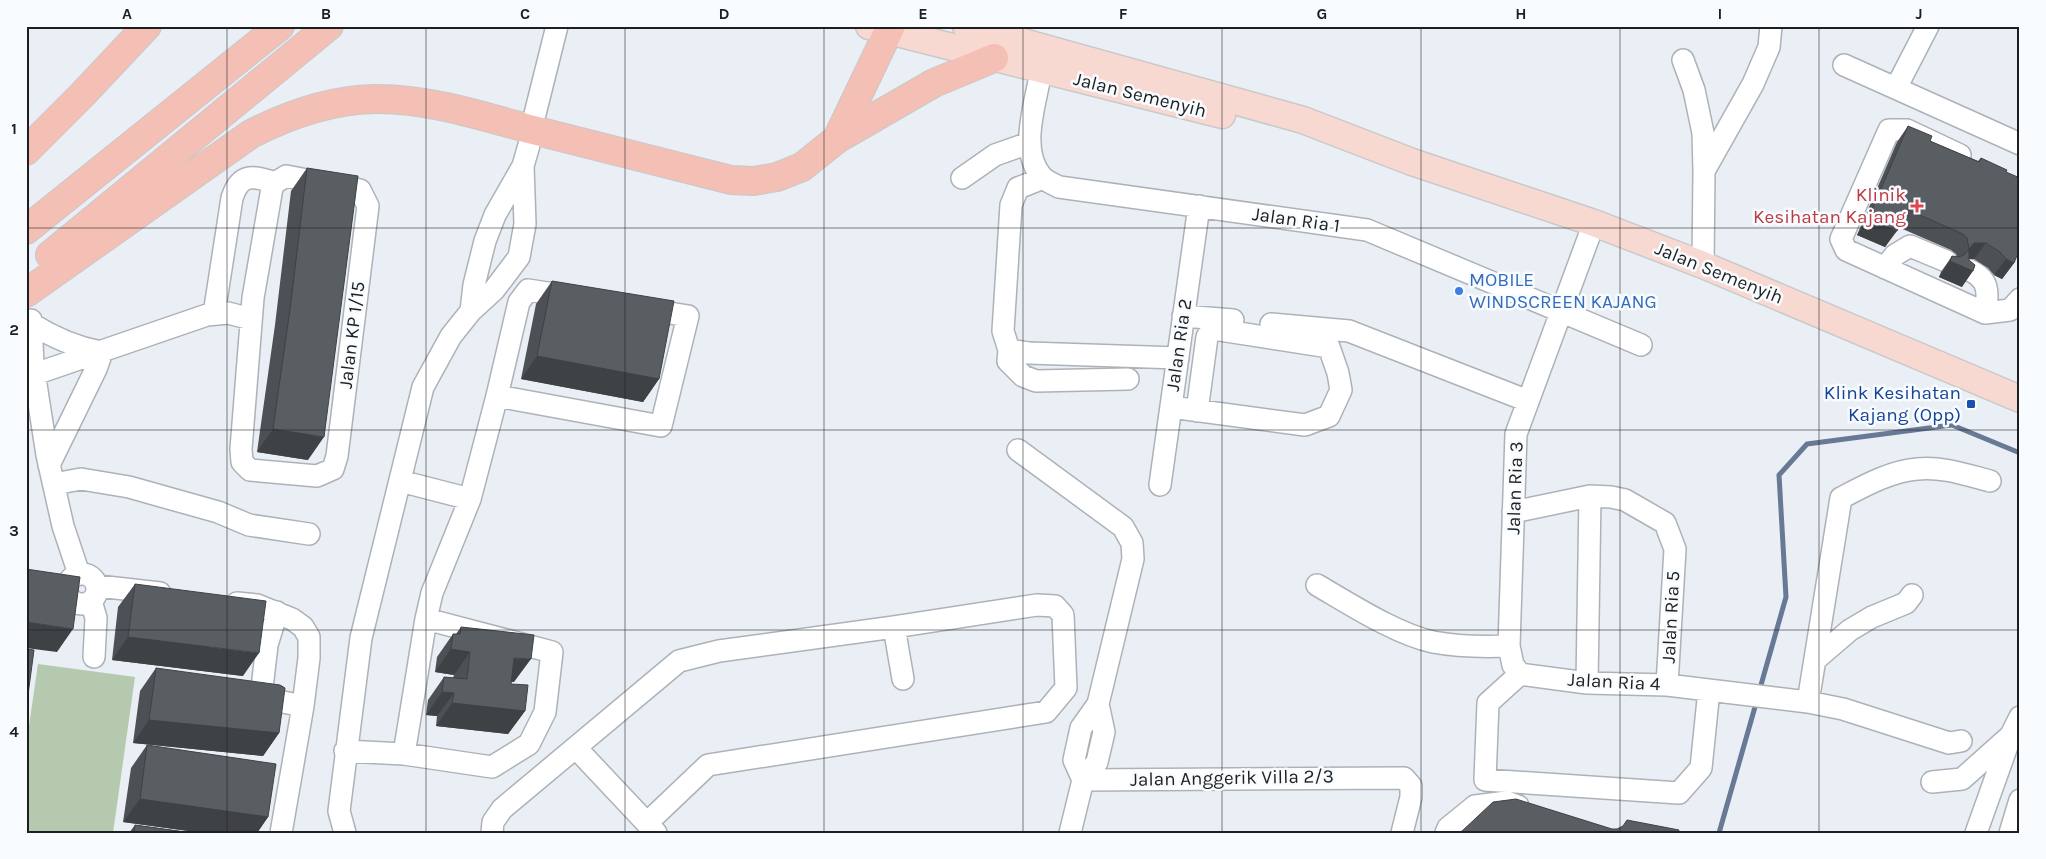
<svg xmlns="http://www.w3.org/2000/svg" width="2046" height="859" viewBox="0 0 2046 859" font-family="Karla,sans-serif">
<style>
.green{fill:#b4c9ae}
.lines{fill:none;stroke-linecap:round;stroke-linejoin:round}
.stream{stroke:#687996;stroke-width:5}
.minor-casing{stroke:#adb2b8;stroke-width:24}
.major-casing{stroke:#c9c9ca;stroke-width:29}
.highway-casing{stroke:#c9c9ca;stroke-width:30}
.minor{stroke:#fff;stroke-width:21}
.major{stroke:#f8d9d2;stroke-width:26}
.highway{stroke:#f4bfb4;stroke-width:28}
.wall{fill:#4d5155}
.shaded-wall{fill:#3e4245}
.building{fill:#595e63;stroke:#3e4245}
.grid{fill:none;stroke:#1d1f21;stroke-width:1;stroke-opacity:0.55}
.health-dot{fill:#e0444e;stroke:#f8fcff;stroke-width:2}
.shop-dot{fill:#3f7fe0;stroke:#f8fcff;stroke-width:2}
.transit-dot{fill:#1a4fb4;stroke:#f8fcff;stroke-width:2}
.labels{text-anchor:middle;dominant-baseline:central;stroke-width:5;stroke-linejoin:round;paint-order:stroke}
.street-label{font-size:19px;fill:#1d1f21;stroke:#f8fcff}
.health-label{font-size:19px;fill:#be3a42;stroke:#f8fcff;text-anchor:end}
.shop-label{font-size:19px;fill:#366cbe;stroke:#f8fcff;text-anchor:start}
.transit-label{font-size:19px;fill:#164399;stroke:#f8fcff;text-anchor:end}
.neatline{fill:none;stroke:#1d1f21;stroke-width:2}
.grid-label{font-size:16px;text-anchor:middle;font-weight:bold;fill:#1d1f21}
</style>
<rect width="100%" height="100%" fill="#e9eff4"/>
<path class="green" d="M38,664l97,13 -22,156h-87v-87z"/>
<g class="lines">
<path class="stream" d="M1759,692l27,-95 -7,-122 28,-31 145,-19 68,28
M1719,833l38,-133"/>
<g class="minor-casing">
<path id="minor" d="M1683,60l11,30 9,43 1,37
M1844,65l176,79
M1041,71c-5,32 -23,79 1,106 4,4 11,7 17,10l308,43 274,115
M1896,88l32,-62
M535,114l22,-88
M1960,155l-53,-25h-18l-48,109 5,11 139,63 25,-3 10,-11
M286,176l74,14 8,16 -31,250 -4,13 -16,7 -67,-6 -8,-8 -1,-13 12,-151 19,-110 3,-5z
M962,178l33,-23 34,-12
M1043,178l-25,10 -7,17 -8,126 6,19 20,3 149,5
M1703,265l1,-94 49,-87 16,-37 2,-21
M1885,268l10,-13 15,-9 36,15
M1969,270c20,9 20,22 16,43
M471,311l3,-26 11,-44 10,-26 28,-49 6,-21
M214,314l18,-116c8,-25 21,-23 43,-15
M1183,316l50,4
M31,320l2,45 14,90 16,71 16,48
M32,324c22,14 43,23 69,28
M1271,324l78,7 179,70
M1009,350l-1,11 15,15 13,5 92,-2
M35,374l172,-59 21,-2 23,6
M497,396l22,-94 9,-12 45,7
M1171,407l134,18 24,-9 12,-26 -3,-17 -9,-26 -116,-18 -6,8 -10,74
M1018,450l105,77 9,16 1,16 -35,145 -17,24 -7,32 9,20
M49,465l47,-96 6,-17
M400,481l70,18 27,-103 164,30 27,-110 -43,-7
M54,484l27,-5 48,8 89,25 31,13 60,9
M1160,485l39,-279
M1513,512l77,-16 21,1 14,3 40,23 10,26 -8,136
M67 589a15 15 0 1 1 30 0a15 15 0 1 1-30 0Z
M1317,585c33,19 79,49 116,57 26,5 50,5 76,4
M98,586l62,7
M91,601l5,17 -2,39
M237,603l20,2 35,14 11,8 6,10v21l-6,48 -22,127
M277,612l-10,33 -5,43 11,12 30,6
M426,619l126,33 -7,60 -16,32 -37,23 -88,-13 22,-135 6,-26 38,-94
M894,627l9,52
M1815,660l35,-30 22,-13 34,-14 6,-8
M1520,674l-7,-9 -4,-19 7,-212 78,-211
M1520,674l67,9 80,2 141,17 35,7 106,34 12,-2
M1520,674l-32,29 -3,77 194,13 22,-25 8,-78
M1587,683l3,-187
M1808,702l33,-204c23,-12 50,-27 76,-29 24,-3 50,6 73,12
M576,748l80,85
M345,751l59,3
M1083,780l321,-2 7,8v11l-9,36
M1932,782l30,-3 47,-42
M345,833l-6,-22 22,-173 62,-251 28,-51 20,-25 23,-21 25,-33 6,-33 -2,-58
M492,833l1,-11 9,-13 177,-148 40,-10 175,-24 143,-22 18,1 8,9 3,73 -20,24 -338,53 -61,58
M1070,833l13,-53 14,-18 7,-30 -6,-28
M1446,833l2,-5 27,-22 32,-4 11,4
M1976,833l35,-98 9,-18
M2010,833l10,-33"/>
</g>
<g class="major-casing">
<path id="major" d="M869,26l353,89
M966,26l337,94 109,42 182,61 109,42 317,134"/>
</g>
<g class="highway-casing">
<path id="highway" d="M837,139l54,-113
M26,151l56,-56 65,-69
M26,230l254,-204
M50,255l279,-229
M26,293l225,-159c37,-19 81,-34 123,-35 53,-1 108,17 159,31 66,17 132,33 198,50l23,1 23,-4 25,-10 35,-28 97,-56 60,-25"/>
</g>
<use href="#minor" class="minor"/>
<use href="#major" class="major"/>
<use href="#highway" class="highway"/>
</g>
<path class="wall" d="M1908,126l22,15 48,20 3,-3 25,14 8,91 -12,16 -8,-4 -6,-7 -14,-9h-5l-7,28 -23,-10 2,-5 11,-16 5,1 -1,-3 -5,-4 -53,-23 -13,20 -28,-12 40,-93z
M307,168l1,292 -51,-8 18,-127 16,-134z
M552,281l107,98 -16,23 -122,-23 15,-75z
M135,584l108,92 -131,-16 6,-53z
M461,627l53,55h-3v2l14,27 -17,23 -72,-8 1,-10 -11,-1 2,-15 16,-23 9,1 1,-3 -19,-3 2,-15 16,-23h3z
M156,668l123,65 -16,23 -130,-13 7,-52z
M147,745l121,72 -11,16h-54l-80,-11 8,-54z
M135,825l58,8h-64z"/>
<path class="shaded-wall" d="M1868,219l29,12 -12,16 -28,-12z
M1974,243h12l-12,16h-11l10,12 -11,16 -23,-10 11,-16 8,3 11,-15z
M2006,259l8,4 -12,16 -8,-4z
M537,356l122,23 -16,23 -122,-23z
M273,429l51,8 -16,23 -51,-8z
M26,622l47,7 -16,23 -31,-4z
M128,637l131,16 -16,23 -131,-16z
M451,649l19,3 -16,23 -19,-3z
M514,658l17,1 -17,23 -16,-1z
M442,692l12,1 -17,23 -11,-1z
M452,703l73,8 -17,23 -72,-8z
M149,720l130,13 -16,23 -130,-13z
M140,799l128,18 -11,16h-54l-80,-11z"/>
<path class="building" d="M1908,126l24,10 -2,5 49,21 2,-4 26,12 -1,2 14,6v70l-6,15 -8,-4 -6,-7 -14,-9h-12l-5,6 -2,-11 -4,-4 -57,-25 -9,22 -29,-12z
M307,168l51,8 -34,261 -51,-8 18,-127z
M1969,249v11l6,5 -2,6 -23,-10 2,-5 6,1 6,-2z
M552,281l122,20 -15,78 -122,-23z
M26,569l54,8 -7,52 -47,-7z
M135,584l131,17 -7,52 -131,-16z
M461,627l73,8 -3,24 -17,-1 -3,26 17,1 -3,26 -73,-8 2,-10 -12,-1 2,-15 23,2 3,-27 -19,-3 2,-15h7z
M26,649l8,1 -7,52h-1z
M156,668l124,17 5,3 -6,45 -130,-13z
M147,745l129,19 -8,53 -128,-18z
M1516,799l96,30h5l6,-3 4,-6 52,10 -1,3h-218l33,-31z
M135,825l58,8h-59z"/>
<path class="grid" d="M227,26v807M426,26v807M625,26v807M824,26v807M1023,26v807M1222,26v807M1421,26v807M1620,26v807M1819,26v807M26,228h1994M26,430h1994M26,630h1994"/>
<path class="health-dot" d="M1914.5 198.5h5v5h5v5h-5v5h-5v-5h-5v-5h5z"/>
<circle class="shop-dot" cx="1459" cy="291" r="5"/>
<rect class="transit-dot" x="1966" y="399" width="10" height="10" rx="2.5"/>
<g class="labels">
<g class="street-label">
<text transform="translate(1140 95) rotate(14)">Jalan Semenyih</text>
<text transform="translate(1296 220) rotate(8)">Jalan Ria 1</text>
<text transform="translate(1719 273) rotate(22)">Jalan Semenyih</text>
<text transform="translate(352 335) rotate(-83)">Jalan KP 1/15</text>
<text transform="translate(1179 345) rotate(-82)">Jalan Ria 2</text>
<text transform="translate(1515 488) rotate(-88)">Jalan Ria 3</text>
<text transform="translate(1671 617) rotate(-87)">Jalan Ria 5</text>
<text transform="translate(1614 682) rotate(3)">Jalan Ria 4</text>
<text transform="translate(1232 778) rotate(-1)">Jalan Anggerik Villa 2/3</text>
</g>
<g class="health-label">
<text x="1906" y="195">Klinik<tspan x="1906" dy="22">Kesihatan Kajang</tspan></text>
</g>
<g class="shop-label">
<text x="1469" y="280">MOBILE<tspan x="1469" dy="22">WINDSCREEN KAJANG</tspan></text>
</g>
<g class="transit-label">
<text x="1961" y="393">Klink Kesihatan<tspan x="1961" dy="22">Kajang (Opp)</tspan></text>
</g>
</g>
<rect width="2046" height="859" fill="none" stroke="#f8fcff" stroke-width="55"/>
<rect x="28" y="28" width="1990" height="804" class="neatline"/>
<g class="grid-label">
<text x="127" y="19">A</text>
<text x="326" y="19">B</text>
<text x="525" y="19">C</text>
<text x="724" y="19">D</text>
<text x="923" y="19">E</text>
<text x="1123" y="19">F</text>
<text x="1322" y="19">G</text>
<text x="1521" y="19">H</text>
<text x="1720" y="19">I</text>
<text x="1919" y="19">J</text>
<text x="14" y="134">1</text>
<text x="14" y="335">2</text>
<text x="14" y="536">3</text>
<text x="14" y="737">4</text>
</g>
</svg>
